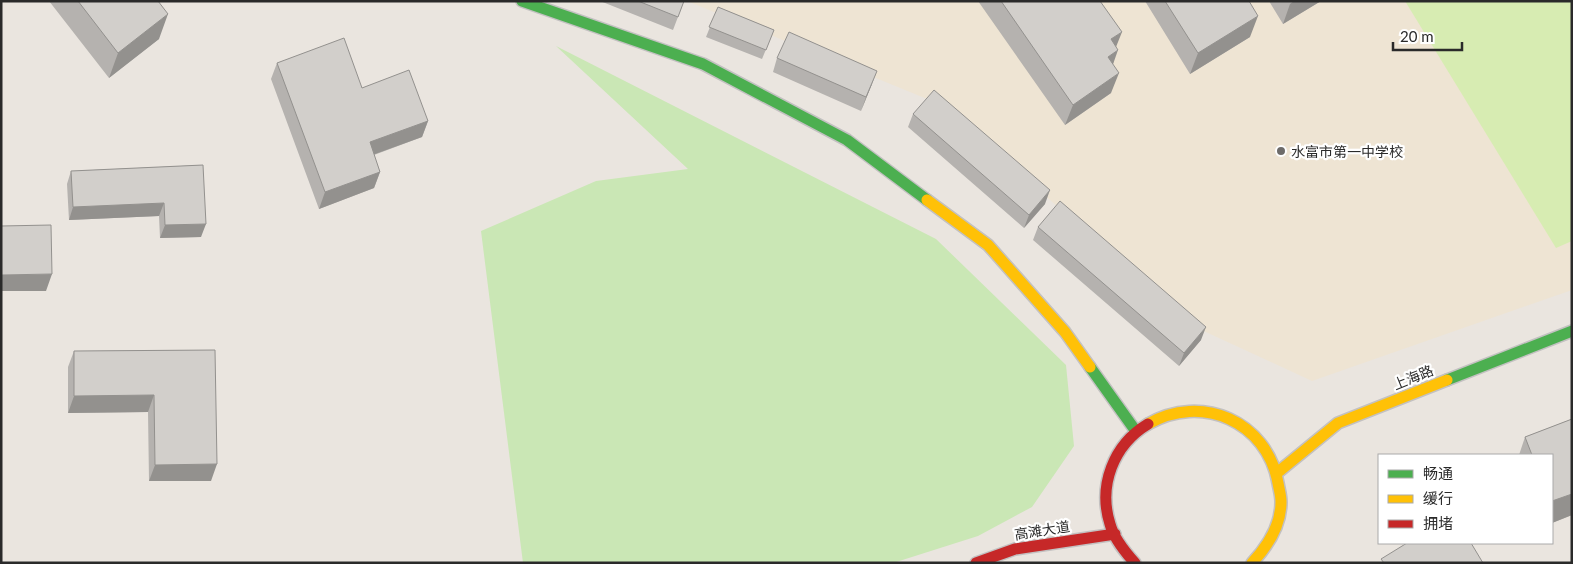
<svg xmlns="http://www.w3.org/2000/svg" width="1573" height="564" viewBox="0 0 1573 564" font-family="Lato,'Noto Sans SC',sans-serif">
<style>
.education{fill:#eee4d3}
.green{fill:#cae7b5}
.pitch{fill:#d7ecb2}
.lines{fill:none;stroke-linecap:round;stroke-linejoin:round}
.fast-casing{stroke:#c3c1c1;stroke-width:14}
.slow-casing{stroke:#c3c1c1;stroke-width:14}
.jam-casing{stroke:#c3c1c1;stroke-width:14}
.fast{stroke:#4caf50;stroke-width:11}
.slow{stroke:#ffc107;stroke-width:11}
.jam{stroke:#c62828;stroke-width:11}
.wall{fill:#b5b2af}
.shaded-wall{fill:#93918e}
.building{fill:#d2cfcb;stroke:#93918e}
.poi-dot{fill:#6d6b69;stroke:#fff;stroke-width:2}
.labels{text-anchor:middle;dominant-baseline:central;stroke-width:4.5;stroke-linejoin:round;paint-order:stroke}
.poi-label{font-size:14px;fill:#2a2a2a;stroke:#fff;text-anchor:start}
.street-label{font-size:14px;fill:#2a2a2a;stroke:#fff}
</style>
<rect width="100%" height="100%" fill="#eae5df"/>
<path class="education" d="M687,1h885v289l-260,91 -117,-54 -145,-127 -118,-99z"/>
<path class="green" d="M556,46l380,193 130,126 8,81 -42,61 -54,29 -85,27h-370l-42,-332 115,-50 92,-12z"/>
<path class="pitch" d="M1405,1h167v240l-16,7z"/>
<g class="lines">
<g class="fast-casing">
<path id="fast" d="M522,1l181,63 144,76 80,60
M1090,367l45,63
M1447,380l125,-49"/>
</g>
<g class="slow-casing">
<path id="slow" d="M927,200l61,45 77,87 25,35
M1148,424c53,-31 119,-3 130,59 1,6 3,12 3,19 0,23 -14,45 -29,61
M1277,473l61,-50 109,-43"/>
</g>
<g class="jam-casing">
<path id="jam" d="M976,563l39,-14 100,-15
M1135,563c-10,-11 -21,-24 -25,-39 -12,-38 3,-79 38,-100"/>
</g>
<use href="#fast" class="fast"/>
<use href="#slow" class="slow"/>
<use href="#jam" class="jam"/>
</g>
<path class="wall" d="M49,1h109l1,38 -50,39z
M600,1h84l-11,29z
M978,1h122l16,46 -3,17 -2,29 -46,32z
M1145,1h104l1,36 -60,37z
M1269,1h52l-38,23z
M718,7l56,23 -12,29 -56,-22z
M777,58l95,26 -11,27 -88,-39z
M277,63l85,25 66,33 -6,16 -48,18 6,17 -6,16 -55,21 -48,-130z
M913,114l132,90 -21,24 -116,-101z
M203,165l-2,72 -41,1 -1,-22 -90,4 -2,-36 4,-13z
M1038,227l163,113 -22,26 -146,-126z
M215,350l-4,131h-62l-1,-69 -80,1v-46l6,-16z
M1572,419v96l-20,8v-68h-33l6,-18z"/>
<path class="shaded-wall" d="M1294,1h27l-38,23 7,-20z
M168,14l-9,25 -50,39 9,-25z
M1258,16l-8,21 -60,37 8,-21z
M1122,32l-8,20 -3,-13z
M1118,50l-7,20 -3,-13z
M877,71l-5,13 -11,27 5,-14z
M1119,73l-8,20 -46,32 8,-20z
M428,121l-6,16 -58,21 6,-16z
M380,172l-6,16 -55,21 6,-17z
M1050,190l-5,14 -21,24 5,-13z
M164,203l-5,13 -90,4 4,-13z
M206,224l-5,13 -41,1 5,-13z
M52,274l-6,17h-45v-16z
M1206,327l-5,13 -22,26 5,-13z
M154,395l-6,17 -80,1 6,-17z
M217,464l-6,17h-62l6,-16z
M1572,494v21l-20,8v-22z"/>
<path class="building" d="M78,1h80l10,13 -50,39z
M638,1h46l-6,16z
M1001,1h99l22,31 -11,7 7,11 -10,7 11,16 -46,32z
M1165,1h84l9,15 -60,37z
M718,7l56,23 -8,20 -57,-23z
M789,32l88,39 -11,26 -89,-39z
M344,38l18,50 47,-18 19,51 -58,21 10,30 -55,20 -48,-129z
M934,90l116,100 -21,25 -116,-101z
M203,165l3,59 -41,1 -1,-22 -91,4 -2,-36z
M1060,201l146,126 -22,26 -146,-126z
M51,225l1,49 -51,1v-49z
M215,350l2,114 -62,1 -1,-70 -80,1v-45z
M1572,419v75l-20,7v-46h-20l-7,-18z
M1407,543h64l12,20h-99l-3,-4z"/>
<circle class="poi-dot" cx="1281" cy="151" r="5"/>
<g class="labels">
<g class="poi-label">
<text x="1291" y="151">水富市第一中学校</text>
</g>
<g class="street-label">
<text transform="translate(1413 377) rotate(-22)">上海路</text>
<text transform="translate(1042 530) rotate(-9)">高滩大道</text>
</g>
</g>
<rect width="1573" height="564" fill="none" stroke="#2a2a2a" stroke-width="5"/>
<rect x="1378" y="454" width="175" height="90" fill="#ffffff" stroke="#aaaaaa"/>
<rect x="1388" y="470" width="25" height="8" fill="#4caf50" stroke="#aaaaaa"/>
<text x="1423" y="479" font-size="15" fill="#2a2a2a">畅通</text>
<rect x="1388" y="495" width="25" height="8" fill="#ffc107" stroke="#aaaaaa"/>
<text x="1423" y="504" font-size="15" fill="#2a2a2a">缓行</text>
<rect x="1388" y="520" width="25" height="8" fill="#c62828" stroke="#aaaaaa"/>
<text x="1423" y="529" font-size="15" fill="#2a2a2a">拥堵</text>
<path d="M1393 42v8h69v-8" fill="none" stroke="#2a2a2a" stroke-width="2.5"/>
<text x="1400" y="42" font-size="15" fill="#2a2a2a" stroke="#ffffff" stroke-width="4" paint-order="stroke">20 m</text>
</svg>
